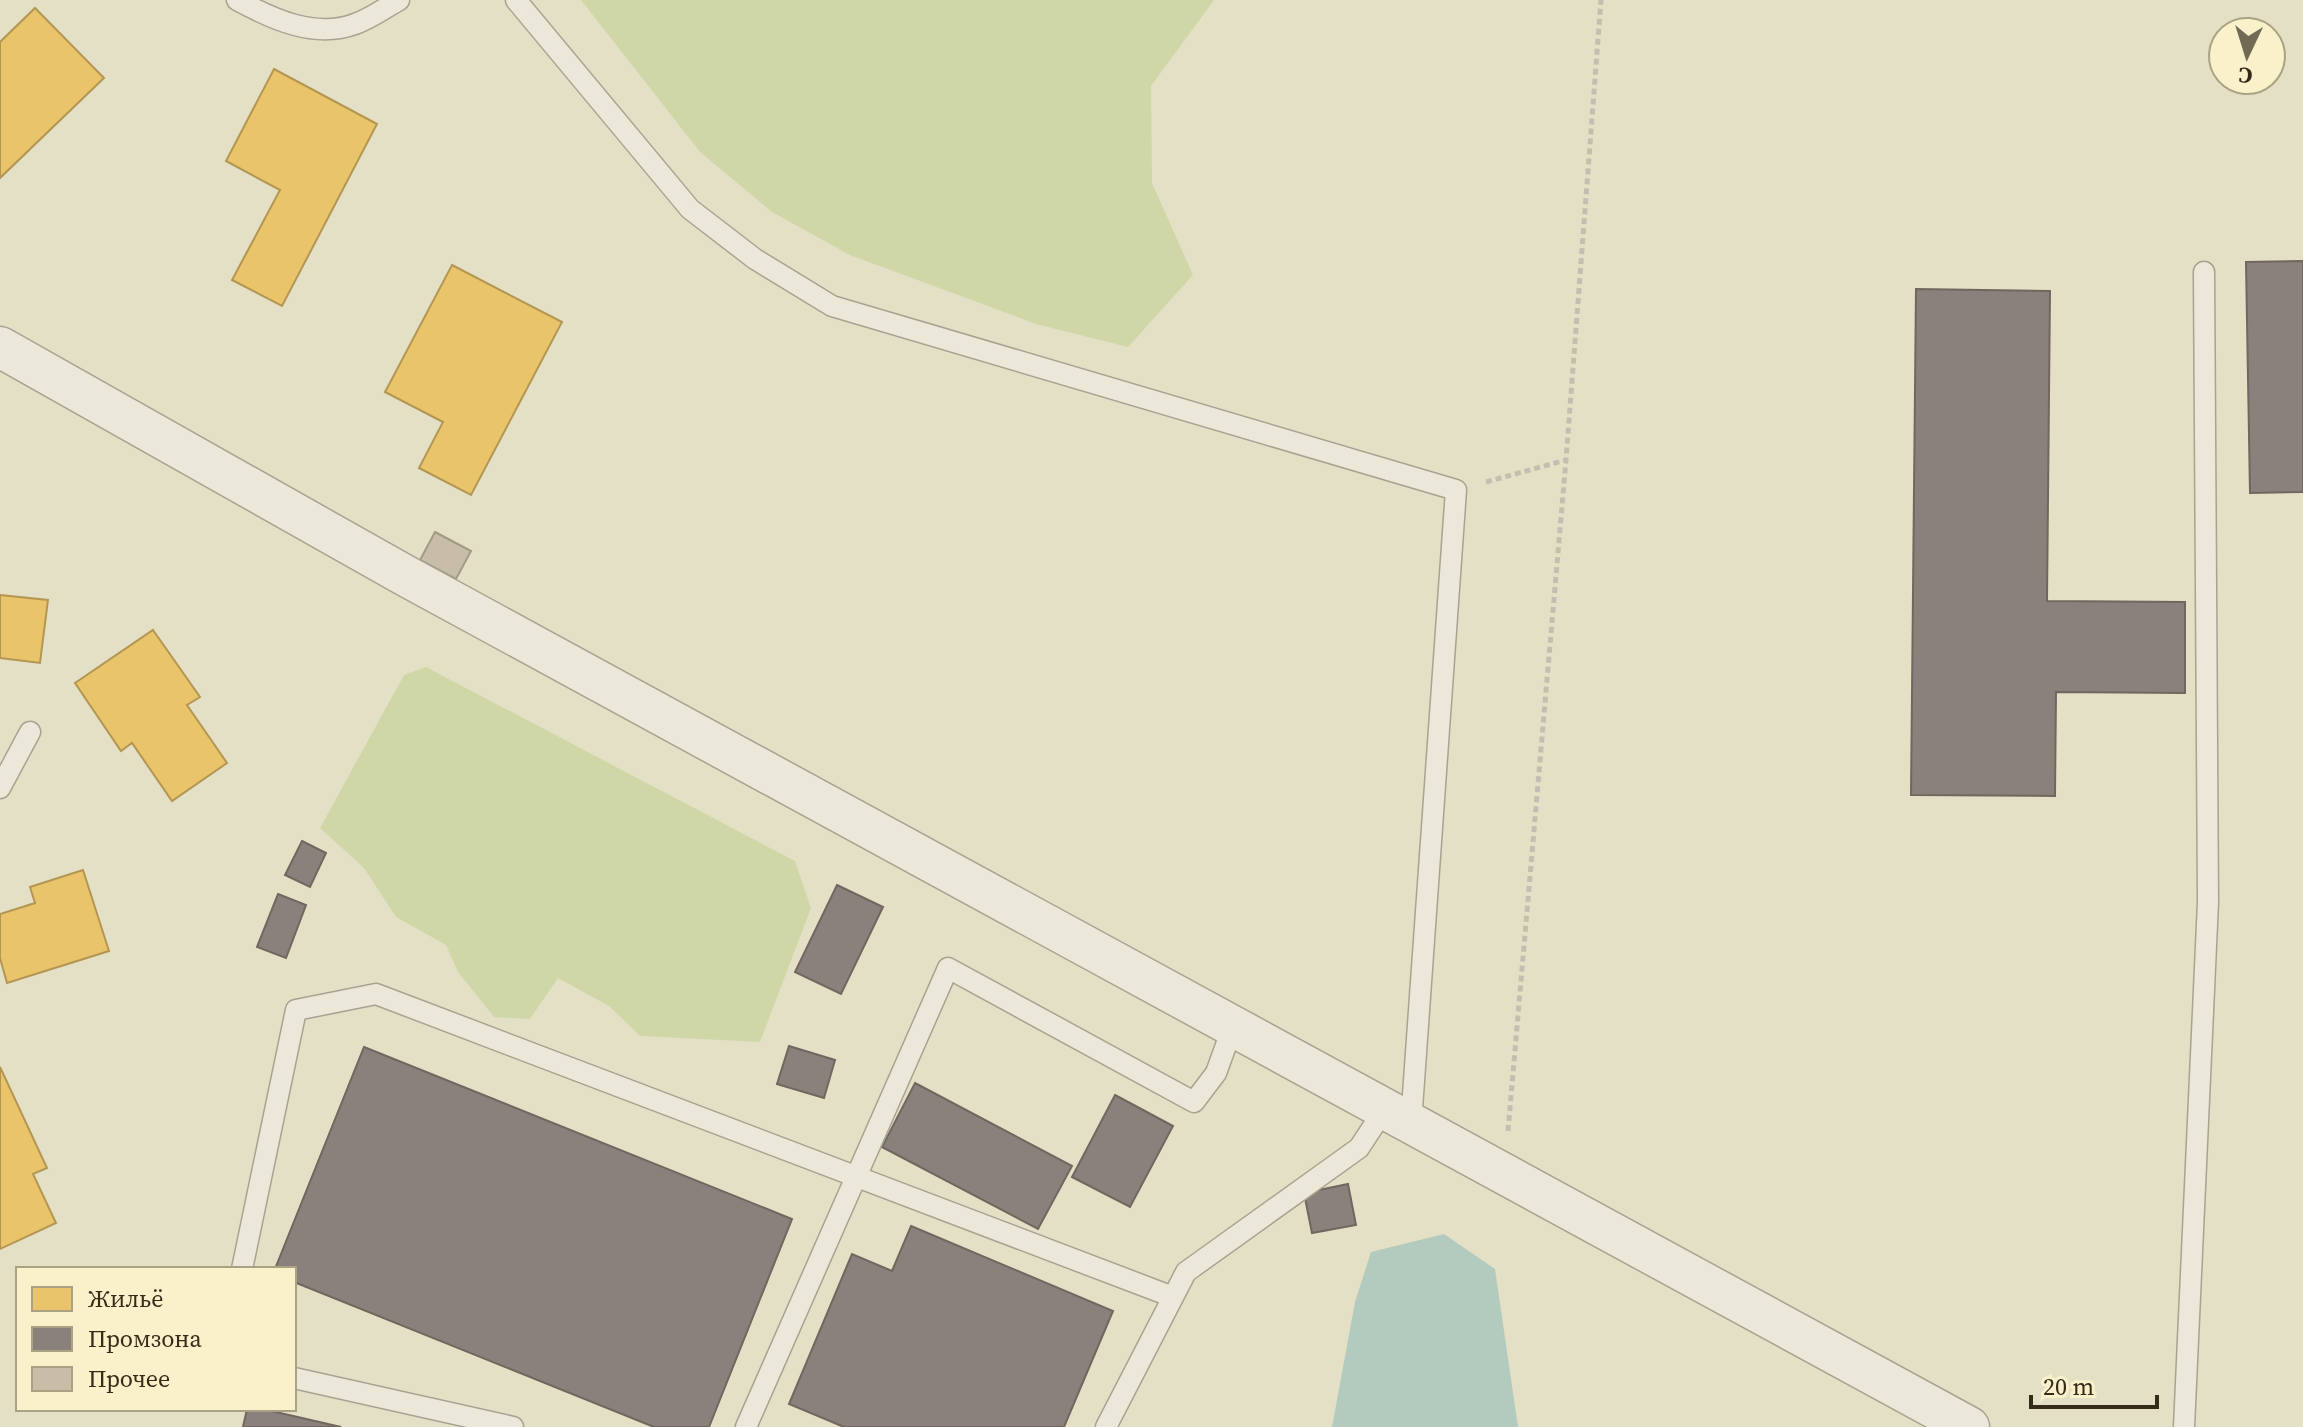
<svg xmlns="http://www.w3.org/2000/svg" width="2303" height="1427" viewBox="0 0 2303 1427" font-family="'Source Serif 4',serif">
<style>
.green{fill:#cfd7a7}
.water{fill:#b3cabe}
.homes{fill:#e9c46a;stroke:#b39652;stroke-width:2}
.industry{fill:#8a817c;stroke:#71675e;stroke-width:2}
.building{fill:#c8bda7;stroke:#a39a86;stroke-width:2}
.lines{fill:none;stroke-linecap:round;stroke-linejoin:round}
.lane-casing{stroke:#a8a290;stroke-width:23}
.street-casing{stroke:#a8a290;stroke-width:43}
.path{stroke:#c3bfb0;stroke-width:5;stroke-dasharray:6 4;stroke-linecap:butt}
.lane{stroke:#ebe8d9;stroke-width:20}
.street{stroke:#ebe8d9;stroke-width:40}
</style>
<rect width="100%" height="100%" fill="#e4e0c6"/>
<path class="green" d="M581,0h633l-63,86 1,97 41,92 -65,72 -92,-23 -186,-69 -78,-43 -72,-60z
M426,667l369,194 16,47 -51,134 -120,-6 -31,-30 -51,-28 -28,41 -36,-2 -36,-45 -12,-27 -50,-28 -32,-49 -44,-40 84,-153z"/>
<path class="water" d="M1444,1234l51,35 23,158h-186l23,-125 16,-50z"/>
<path class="homes" d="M35,8l69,70 -104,100v-136z
M274,69l103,55 -95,182 -50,-26 48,-90 -54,-29z
M452,265l110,57 -91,173 -52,-27 24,-46 -58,-30z
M0,595l48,5 -8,63 -40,-5z
M153,630l47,67 -13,8 40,58 -55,38 -40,-58 -11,8 -46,-68z
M83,870l26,81 -102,32 -7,-25v-44l35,-11 -5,-16z
M0,1067l47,101 -14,6 23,49 -56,26z"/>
<path class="industry" d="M2303,261v231l-53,1 -4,-231z
M1916,289l134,2 -3,310 138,1v91l-129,-1 -1,104 -144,-1z
M302,841l24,12 -16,34 -25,-12z
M837,885l46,22 -42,87 -46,-22z
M278,894l28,11 -20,53 -29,-11z
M789,1046l46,14 -11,38 -47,-14z
M364,1047l428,172 -83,208h-55l-360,-145v-13h-19z
M915,1083l157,83 -34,63 -156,-82z
M1115,1095l58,31 -43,81 -58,-30z
M1348,1184l8,41 -44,8 -8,-40z
M911,1226l202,85 -49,116h-220l-55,-23 63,-150 40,17z
M247,1409h16l78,18h-98z"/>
<path class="building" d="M435,532l36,19 -15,28 -36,-19z"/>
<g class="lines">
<g class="lane-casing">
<path id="lane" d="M237,0c35,19 78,39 118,24 15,-5 30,-16 44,-24
M516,0l174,209 65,50 77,47 624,184 -45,633
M0,788l30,-56
M242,1269l54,-259 80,-16 797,303
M294,1378l219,49
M746,1427l202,-459 246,134 22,-29 17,-47
M1106,1427l80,-155 173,-124 25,-38
M2184,1427l24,-525 -4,-630"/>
</g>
<g class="street-casing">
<path id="street" d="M0,347l406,229 1563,851"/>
</g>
<path class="path" d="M1486,482l80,-22
M1508,1131l58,-671 35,-460"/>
<use href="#lane" class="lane"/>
<use href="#street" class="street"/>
</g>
<rect x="16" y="1267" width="280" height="144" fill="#f8f1c9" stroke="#aaa283" stroke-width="2"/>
<rect x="32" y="1287" width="40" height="24" fill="#e9c46a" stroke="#aaa283" stroke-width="2"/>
<text x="88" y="1307" font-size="24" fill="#362b19">Жильё</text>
<rect x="32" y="1327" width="40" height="24" fill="#8a817c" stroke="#aaa283" stroke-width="2"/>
<text x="88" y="1347" font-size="24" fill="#362b19">Промзона</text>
<rect x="32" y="1367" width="40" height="24" fill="#c8bda7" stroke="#aaa283" stroke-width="2"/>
<text x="88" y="1387" font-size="24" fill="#362b19">Прочее</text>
<g transform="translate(2247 56) rotate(184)"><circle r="38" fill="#f8f1c9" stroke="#aaa283" stroke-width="2"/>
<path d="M0-6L14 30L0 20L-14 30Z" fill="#736a56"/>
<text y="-12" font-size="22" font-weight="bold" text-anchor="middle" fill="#362b19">С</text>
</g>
<path d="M2031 1395v12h126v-12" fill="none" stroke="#362b19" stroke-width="4"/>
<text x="2043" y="1395" font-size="24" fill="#362b19" stroke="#f8f1c9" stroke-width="6" paint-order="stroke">20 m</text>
</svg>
